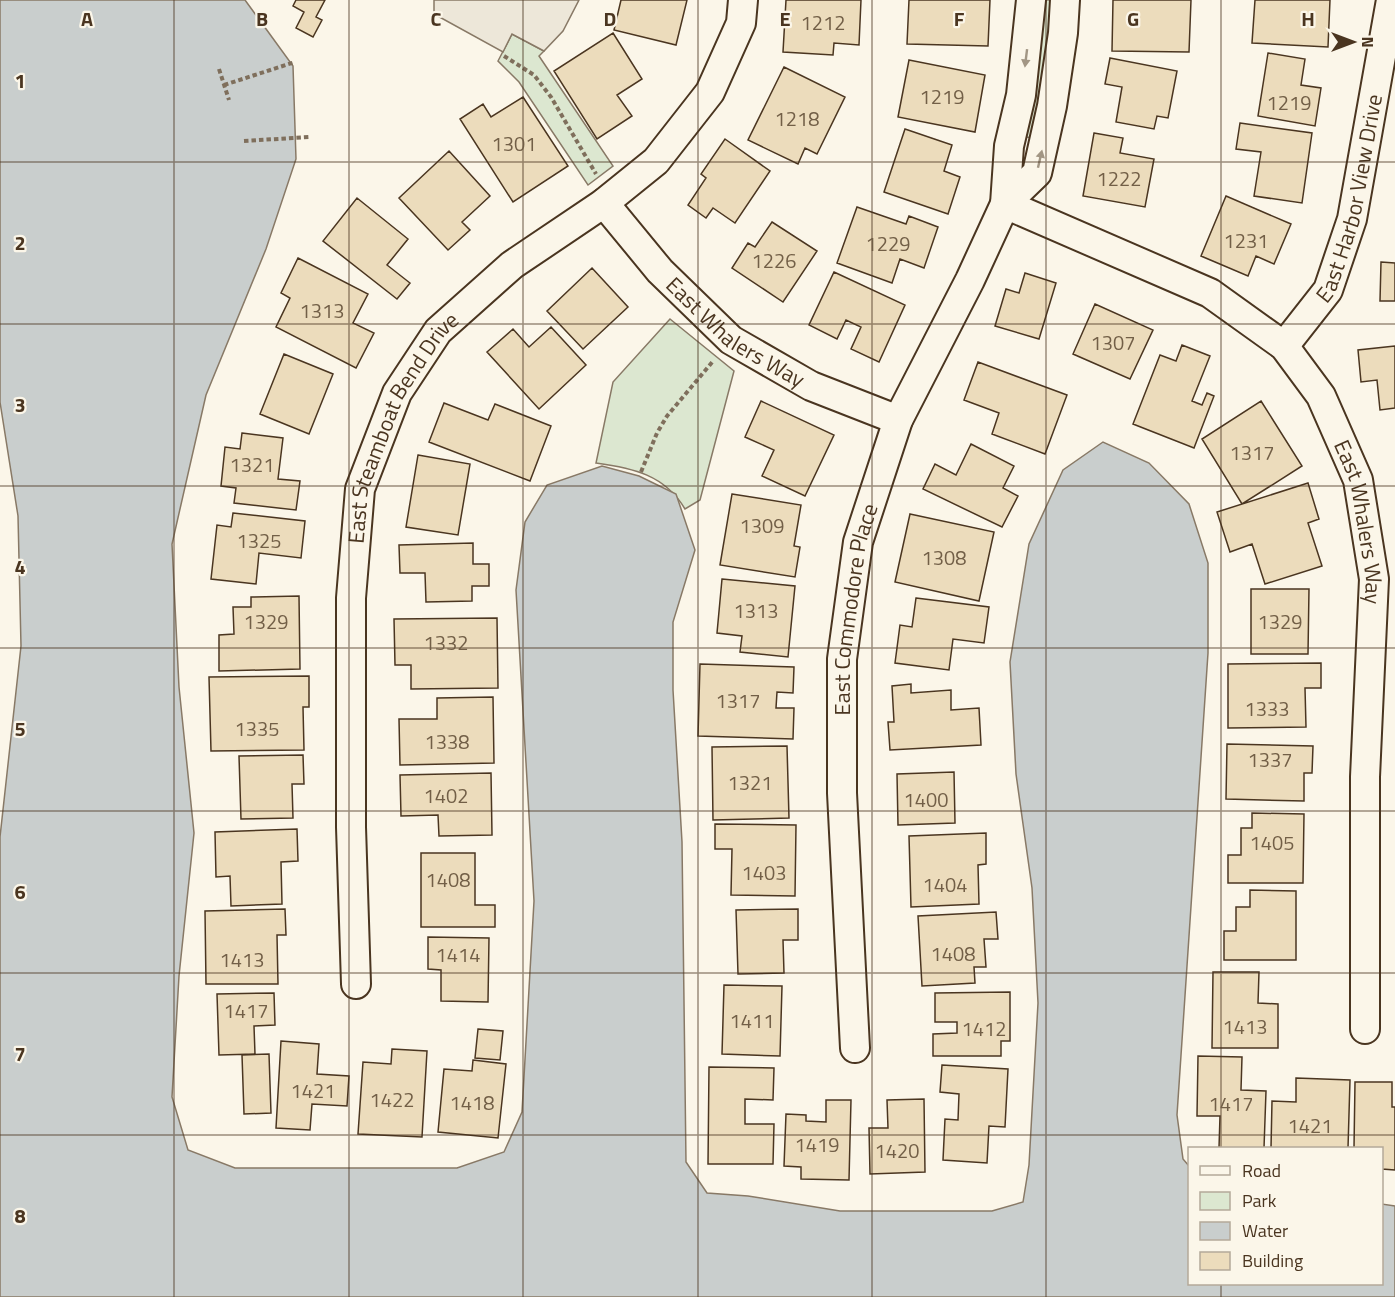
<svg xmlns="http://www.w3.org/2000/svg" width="1395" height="1297" viewBox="0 0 1395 1297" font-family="'Titillium Web',sans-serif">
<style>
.green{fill:#dce7d0;stroke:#887966;stroke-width:1.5}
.parking{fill:#ede7d9;stroke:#887966;stroke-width:1.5}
.water{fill:#c9cecd;stroke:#887966;stroke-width:1.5}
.building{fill:#ecdcbc;stroke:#4a3520;stroke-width:1.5}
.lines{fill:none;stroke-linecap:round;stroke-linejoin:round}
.minor-casing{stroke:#4a3520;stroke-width:32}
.path{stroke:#7f6f5c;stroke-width:4;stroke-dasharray:4.5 3;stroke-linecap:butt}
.minor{stroke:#fbf6e9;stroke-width:28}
.oneway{fill:#a29684}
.grid{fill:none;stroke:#4a3520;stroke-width:1.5;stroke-opacity:0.55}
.labels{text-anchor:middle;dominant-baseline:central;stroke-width:4.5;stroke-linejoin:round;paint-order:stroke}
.number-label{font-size:20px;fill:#725f47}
.street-label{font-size:22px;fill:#4a3520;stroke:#fbf6e9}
.grid-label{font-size:20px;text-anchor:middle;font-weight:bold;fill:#4a3520;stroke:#fbf6e9;stroke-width:4.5;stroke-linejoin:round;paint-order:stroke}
</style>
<rect width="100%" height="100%" fill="#fbf6e9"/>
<path class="green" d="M1043,0h11l-3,42 -19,96 -6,-1z
M512,34l32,17 -5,5 74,110 -25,19 -69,-103 -21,-21z
M670,319l64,52 -34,129 -15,9c-20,-34 -52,-41 -89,-46l17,-81z"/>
<path class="parking" d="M434,0h145l-16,31 -19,20 -32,-17 -9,18 -69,-38z"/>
<path class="water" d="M0,0h245l48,66 3,93 -30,90 -60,146 -34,149 7,143 15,146 -15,143 -7,121 16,53 47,18h222l47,-16 18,-40 12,-211 -18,-311 9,-68 22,-37 55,-19 37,10 37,18 19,56 -22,72v68l9,152 4,320 21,31 41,3 92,15h152l31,-9 6,-37 9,-162 -6,-115 -16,-114 -6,-112 19,-118 34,-74 40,-28 46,21 40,41 19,59v90l-31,462 6,44 6,7 1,118h192v-80l13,2v91h-1395v-460l21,-191 -3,-130 -18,-114z"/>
<path class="building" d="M296,0h29l-9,17 6,3 -9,17 -17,-9 8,-16 -11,-6z
M621,0h66l-11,45 -62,-15z
M786,0h75l-2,45 -25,-2 -1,12 -50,-3z
M909,0h81l-2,46 -81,-2z
M1113,0h78l-2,52 -77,-1z
M1255,0h75l-2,47 -76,-4z
M613,33l29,46 -25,16 15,21 -35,23 -43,-68z
M1268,53l37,6 -4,26 20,3 -6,38 -57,-10z
M1110,58l67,13 -9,47 -11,-2 -3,13 -38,-7 6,-35 -17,-3z
M909,60l76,15 -10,57 -77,-15z
M784,67l61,30 -28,57 -12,-6 -7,16 -50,-24z
M523,97l45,69 -55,36 -53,-83 23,-15 8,13z
M1240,123l72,10 -10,70 -48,-7 7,-44 -25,-3z
M905,129l47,16 -8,26 16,6 -12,37 -64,-22z
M1094,133l29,5 -3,15 34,6 -9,48 -62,-11z
M725,139l45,32 -35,52 -22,-15 -7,10 -18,-13 18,-27 -5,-4z
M449,151l41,45 -28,26 8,8 -22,20 -49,-52z
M1226,196l65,28 -17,40 -18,-8 -8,20 -47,-20z
M357,198l51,41 -21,26 23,18 -13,16 -74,-58z
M857,207l49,17 3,-8 29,11 -14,41 -24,-9 -8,24 -55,-20z
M772,222l45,29 -34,51 -51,-34 16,-25 7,4z
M298,258l70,36 -15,29 21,10 -18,35 -80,-41 14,-29 -9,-5z
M1381,262l14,1v38h-15z
M592,268l36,39 -45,42 -36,-38z
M834,272l71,33 -26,57 -28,-13 10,-22 -15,-7 -9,19 -28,-14z
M1025,273l31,10 -17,56 -44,-13 11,-37 13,4z
M1095,304l58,26 -23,49 -57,-25z
M551,327l35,38 -47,44 -52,-57 26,-23 16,18z
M1182,345l28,11 -18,45 10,4 5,-12 7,3 -20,52 -61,-24 27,-69 16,6z
M1395,346v62l-15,2 -3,-30 -16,2 -3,-32z
M284,354l49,20 -24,60 -49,-20z
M978,362l89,33 -22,59 -53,-20 7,-21 -35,-13z
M761,401l73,34 -29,61 -43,-20 12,-26 -29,-13z
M1261,401l41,65 -60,38 -40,-65z
M444,403l44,17 7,-16 56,22 -21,55 -101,-39z
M242,433l41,5 -5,41 22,2 -4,29 -62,-7 2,-15 -15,-2 4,-39 15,2z
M971,444l43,22 -11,22 15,8 -16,31 -79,-38 12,-25 21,11z
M418,455l52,9 -12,71 -52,-8z
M1308,483l11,36 -11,4 14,43 -57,18 -13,-40 -22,8 -13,-40z
M732,494l69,11 -7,41 6,1 -5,30 -75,-12z
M233,513l72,8 -4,37 -42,-5 -3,31 -45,-5 6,-54 14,2z
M910,514l84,18 -15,69 -84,-19z
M473,543v21h16v22h-17v15l-46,1 -1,-29h-25l-1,-28z
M722,579l73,7 -7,71 -48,-5 2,-16 -25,-3z
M1251,589h58l-1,65h-57z
M299,596l1,73 -81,2v-36l15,-1 -1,-27h18v-10z
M916,598l73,9 -5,36 -31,-4 -4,31 -54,-7 5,-38 12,2z
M497,618l1,70 -87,1v-24h-16l-1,-46z
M1321,663v25h-16l1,39 -78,1v-64z
M700,664l94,3 -1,26 -16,-1 -1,16h18l-1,31 -95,-3z
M309,676v31h-6l1,43 -93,1 -2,-74z
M911,684v9l40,-3v20l28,-2 2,37 -91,5 -2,-28h6l-2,-36z
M493,697l1,66 -94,2 -1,-46h38v-21z
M1227,744l86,2 -1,27h-8v28l-78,-2z
M787,746l2,72 -76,2 -1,-73z
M303,755l1,29h-12l1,34 -52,1 -2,-63z
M954,772l1,51 -57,2 -1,-51z
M491,773l1,62 -53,1 -1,-21 -37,1 -1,-41z
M1252,813l52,1 -1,69h-75v-28h13v-27h11z
M715,824l81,1 -1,71 -64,-1 1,-46h-17z
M297,829l1,32 -17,1 1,42 -51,2 -1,-30 -14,1 -1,-45z
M986,833v31l-8,1 1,39 -68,3 -2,-71z
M421,853h54v52h20v22h-74z
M1250,890l46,1v69h-72v-29h12v-24h14z
M285,909l1,26h-9l1,49h-72l-1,-73z
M798,909v31h-15l1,33 -46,1 -2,-64z
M996,912l2,27h-14l2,28h-12l1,16 -53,3 -4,-70z
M428,937l61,1 -1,64 -47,-1v-31l-13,-1z
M1213,972h46l-1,31 20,1v44h-66z
M724,985l58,1 -2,70 -58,-2z
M1010,992v49h-9v15h-68v-22l24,-1v-11h-22v-29z
M274,993l1,32 -21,1 1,28 -36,1 -2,-61z
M478,1029l25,2 -3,29 -25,-2z
M281,1041l38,3 -2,30 32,2 -2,30 -35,-2 -2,26 -34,-2z
M392,1049l35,2 -5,86 -64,-3 5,-72 28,2z
M269,1054l2,59 -27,1 -2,-59z
M1198,1056l44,1 -1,33 25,1 -2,57h-45l1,-32h-23z
M473,1060l33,4 -8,74 -60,-6 6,-63 28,2z
M942,1065l66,4 -3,58 -16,-1 -2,37 -44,-3 2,-41 13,1 1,-26 -19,-2z
M709,1067l65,1 -1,32 -28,-1v25h29l-1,40h-65z
M1296,1078l54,2 -2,68h-77l1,-47 24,1z
M1355,1082h37v25h3v63l-13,-1v-21h-28z
M924,1099l1,73 -55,2 -1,-46h19l-1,-28z
M826,1100h25l-2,80 -48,-1v-12l-17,-1 2,-52 20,1v6l20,1z"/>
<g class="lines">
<g class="minor-casing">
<g id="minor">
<path id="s1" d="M604,203l56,68 71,69 80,46 87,34"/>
<path id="s2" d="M1005,204l205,89 74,53 37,50 37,84 16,99 -9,198v252"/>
<path d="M1005,204l32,-31 15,-67 11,-73 2,-33"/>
<path id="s3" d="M1284,346l44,-56 24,-71 39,-219"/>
<path id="s4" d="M356,984l-5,-157v-229l9,-109 37,-96 41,-62 74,-66 92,-62 52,-42 54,-69 31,-69 2,-23"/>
<path id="s5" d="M855,1048l-13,-255v-134l16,-117 40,-122 72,-140 35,-76 4,-58 12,-51 10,-95"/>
</g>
</g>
<path class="path" d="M504,56l30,19 17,22 45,77
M219,69l10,31
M224,85l71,-23
M244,141l65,-4
M641,472l16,-39 10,-17 47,-56"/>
<use href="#minor" class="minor"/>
</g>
<defs><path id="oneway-solid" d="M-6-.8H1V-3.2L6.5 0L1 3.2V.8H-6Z" transform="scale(1.5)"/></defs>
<g class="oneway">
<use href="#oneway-solid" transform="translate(1026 58) rotate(97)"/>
<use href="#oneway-solid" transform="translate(1040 159) rotate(-77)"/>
</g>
<path class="grid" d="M174,0v1297M349,0v1297M523,0v1297M698,0v1297M872,0v1297M1046,0v1297M1221,0v1148M0,162h1395M0,324h1395M0,486h1395M0,648h1395M0,811h1395M0,973h1395M0,1135h1395M1221,1284v13"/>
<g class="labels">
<g class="number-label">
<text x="823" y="22">1212</text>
<text x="942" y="96">1219</text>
<text x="1289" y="102">1219</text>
<text x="797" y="118">1218</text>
<text x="514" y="143">1301</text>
<text x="1119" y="178">1222</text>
<text x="1246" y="240">1231</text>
<text x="888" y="243">1229</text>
<text x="774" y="260">1226</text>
<text x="322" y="310">1313</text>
<text x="1113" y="342">1307</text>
<text x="1252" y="452">1317</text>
<text x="252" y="464">1321</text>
<text x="762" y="525">1309</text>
<text x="259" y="540">1325</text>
<text x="944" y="557">1308</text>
<text x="756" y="610">1313</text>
<text x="266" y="621">1329</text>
<text x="1280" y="621">1329</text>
<text x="446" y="642">1332</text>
<text x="738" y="700">1317</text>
<text x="1267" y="708">1333</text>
<text x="257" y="728">1335</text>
<text x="447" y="741">1338</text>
<text x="1270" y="759">1337</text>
<text x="750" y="782">1321</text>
<text x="446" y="795">1402</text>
<text x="926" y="799">1400</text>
<text x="1272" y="842">1405</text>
<text x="764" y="872">1403</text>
<text x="448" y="879">1408</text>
<text x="945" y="884">1404</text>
<text x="953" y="953">1408</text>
<text x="458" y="954">1414</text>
<text x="242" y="959">1413</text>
<text x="246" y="1010">1417</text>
<text x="752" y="1020">1411</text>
<text x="1245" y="1026">1413</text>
<text x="984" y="1028">1412</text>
<text x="313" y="1090">1421</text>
<text x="392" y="1099">1422</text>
<text x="472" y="1102">1418</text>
<text x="1231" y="1103">1417</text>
<text x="1310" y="1125">1421</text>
<text x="817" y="1144">1419</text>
<text x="897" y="1150">1420</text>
</g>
<g class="street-label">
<text stroke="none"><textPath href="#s3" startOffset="166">East Harbor View Drive</textPath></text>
<text stroke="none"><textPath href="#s1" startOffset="186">East Whalers Way</textPath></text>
<text stroke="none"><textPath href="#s4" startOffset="568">East Steamboat Bend Drive</textPath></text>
<text stroke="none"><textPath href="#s2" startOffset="510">East Whalers Way</textPath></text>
<text stroke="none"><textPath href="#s5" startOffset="440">East Commodore Place</textPath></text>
</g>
</g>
<g class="grid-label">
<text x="87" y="26">A</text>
<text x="262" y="26">B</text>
<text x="436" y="26">C</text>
<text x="610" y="26">D</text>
<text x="785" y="26">E</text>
<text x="959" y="26">F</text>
<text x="1133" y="26">G</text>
<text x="1308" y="26">H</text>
<text x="20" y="88">1</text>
<text x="20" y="250">2</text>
<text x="20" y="412">3</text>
<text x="20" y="574">4</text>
<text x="20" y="736">5</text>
<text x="20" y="899">6</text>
<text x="20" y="1061">7</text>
<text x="20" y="1223">8</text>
</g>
<rect x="1188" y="1147" width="195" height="138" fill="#fbf6e9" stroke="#b4a999" stroke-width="1.5"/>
<rect x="1200" y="1166" width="30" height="9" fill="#fbf6e9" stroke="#b4a999" stroke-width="1.5"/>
<text x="1242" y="1177" font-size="18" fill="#4a3520">Road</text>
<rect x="1200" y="1192" width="30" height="18" fill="#dce7d0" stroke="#b4a999" stroke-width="1.5"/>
<text x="1242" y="1207" font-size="18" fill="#4a3520">Park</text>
<rect x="1200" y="1222" width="30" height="18" fill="#c9cecd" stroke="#b4a999" stroke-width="1.5"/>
<text x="1242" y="1237" font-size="18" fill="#4a3520">Water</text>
<rect x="1200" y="1252" width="30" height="18" fill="#ecdcbc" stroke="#b4a999" stroke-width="1.5"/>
<text x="1242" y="1267" font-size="18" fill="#4a3520">Building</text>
<g transform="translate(1353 42) rotate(90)" stroke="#fbf6e9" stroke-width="4.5" paint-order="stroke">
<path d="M0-4.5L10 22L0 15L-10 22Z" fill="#4a3520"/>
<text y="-9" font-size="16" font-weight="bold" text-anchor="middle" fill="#4a3520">N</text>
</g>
</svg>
